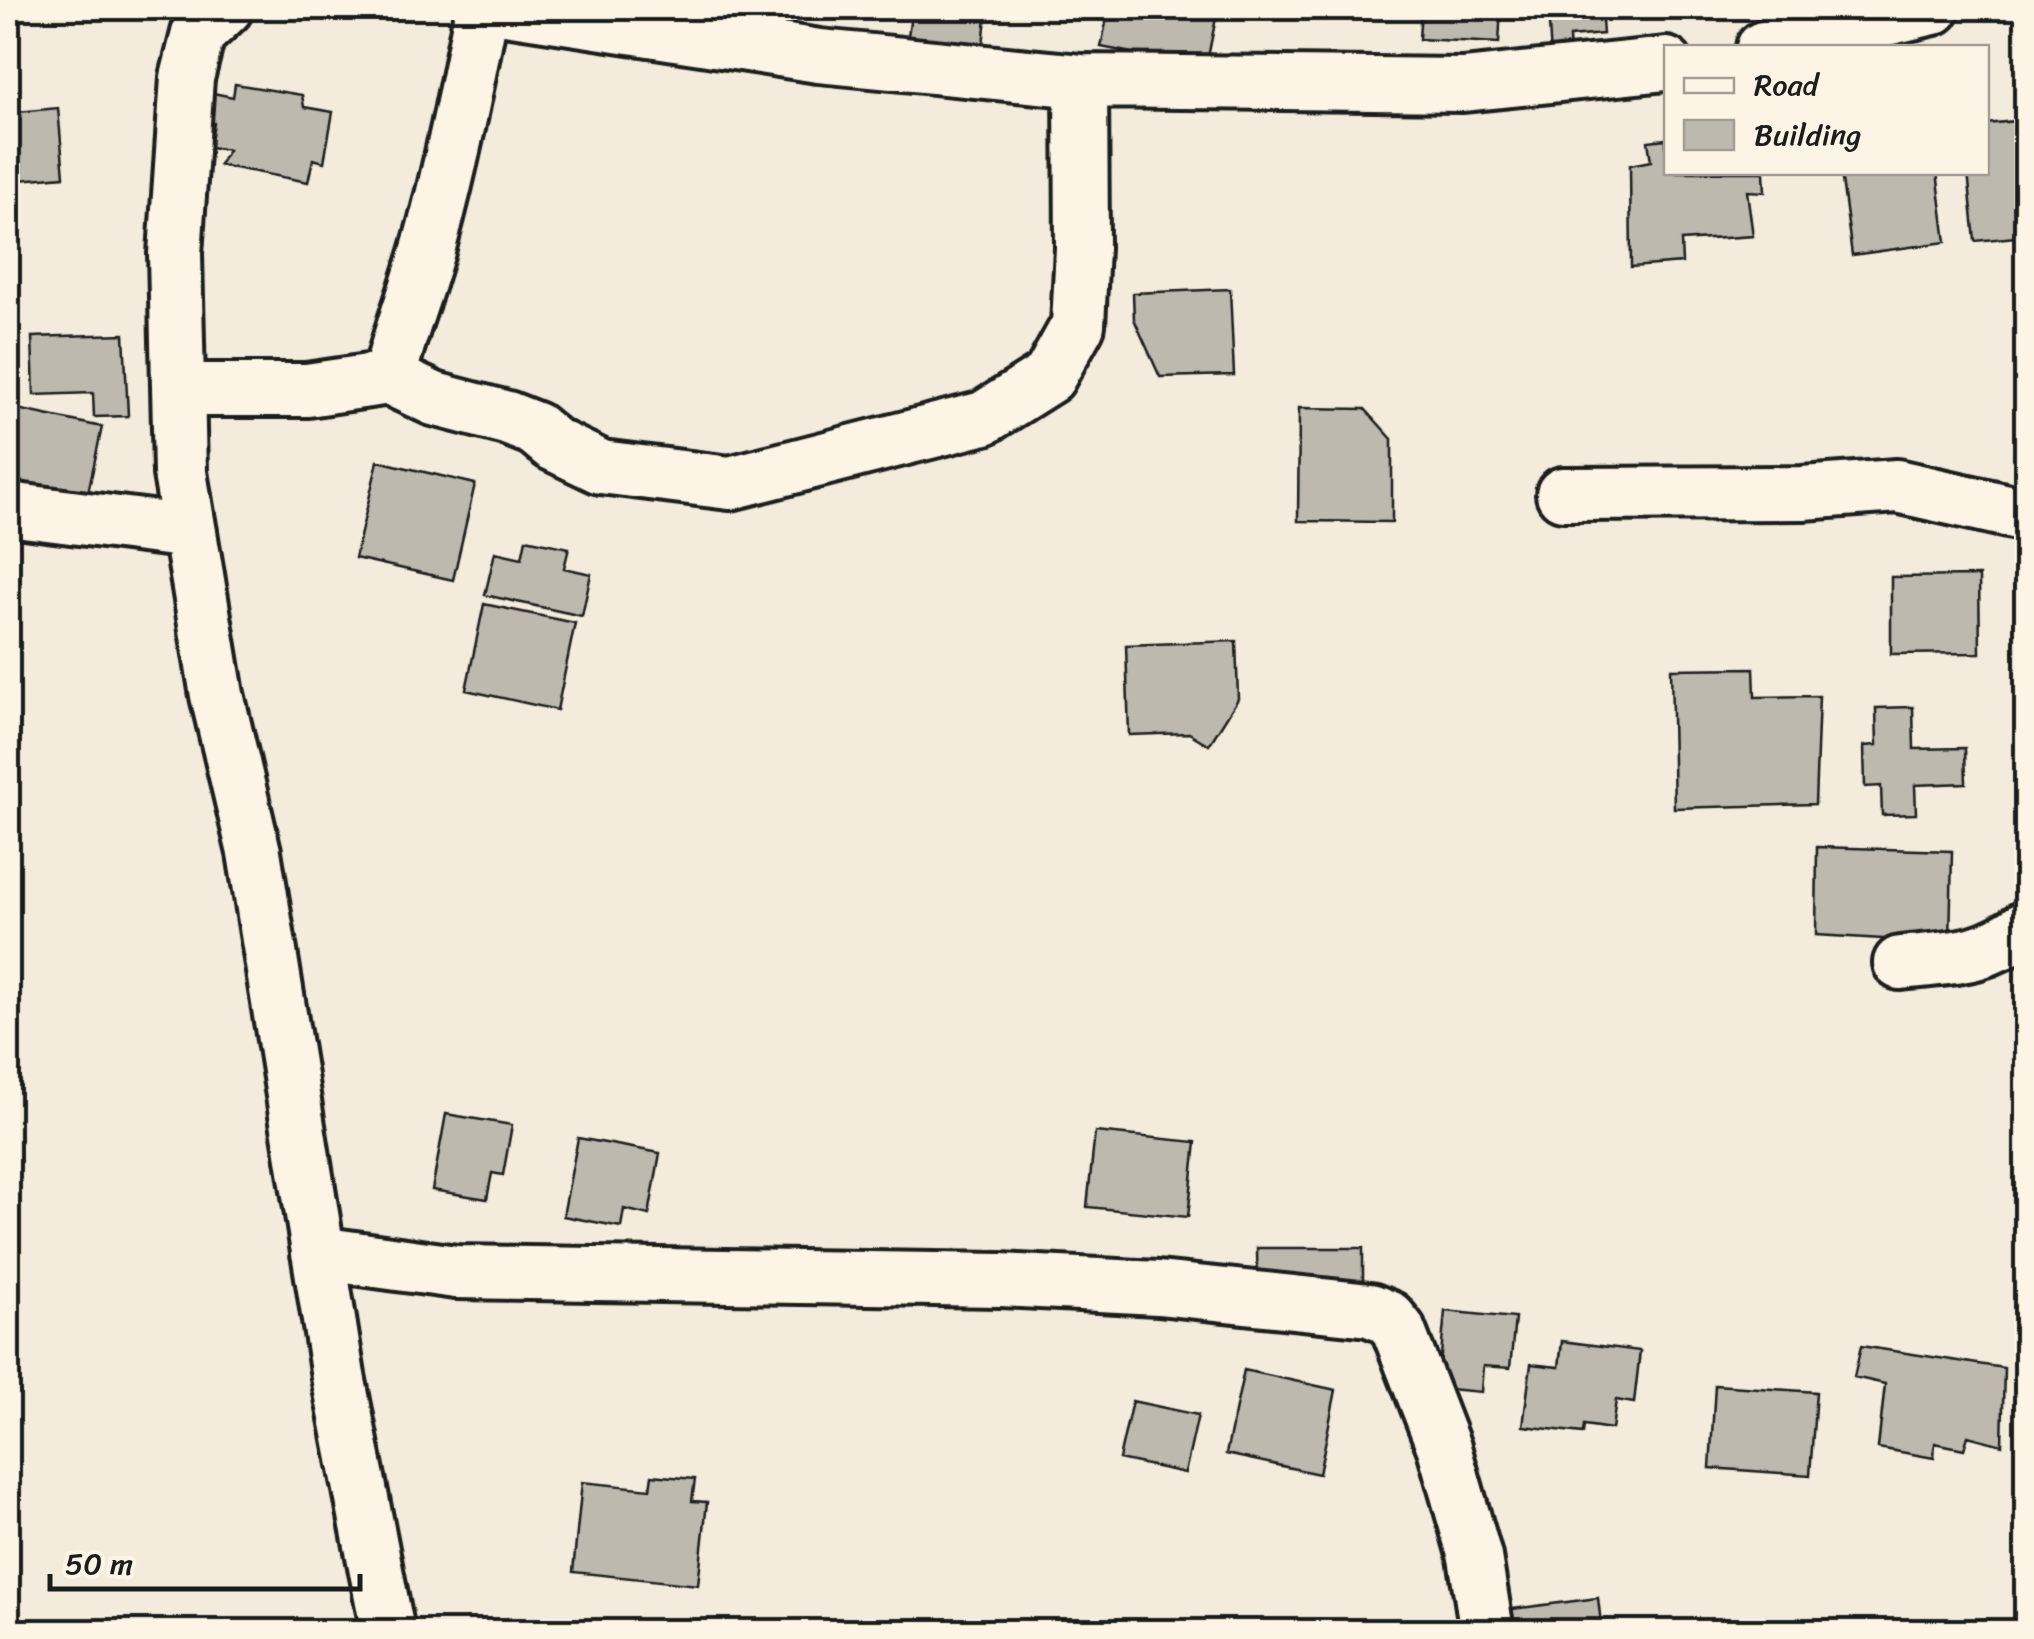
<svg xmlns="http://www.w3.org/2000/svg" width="2034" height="1639" viewBox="0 0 2034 1639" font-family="Sriracha,sans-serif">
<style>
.building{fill:#beb9ae;stroke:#1c1c1c;stroke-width:2.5}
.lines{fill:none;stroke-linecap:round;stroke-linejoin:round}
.minor-casing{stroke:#1c1c1c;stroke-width:60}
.minor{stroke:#fcf5e5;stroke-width:52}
</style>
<rect width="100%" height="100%" fill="#f3ecdd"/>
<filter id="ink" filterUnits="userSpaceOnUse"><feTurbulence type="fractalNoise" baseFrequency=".01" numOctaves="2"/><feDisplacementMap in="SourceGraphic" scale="20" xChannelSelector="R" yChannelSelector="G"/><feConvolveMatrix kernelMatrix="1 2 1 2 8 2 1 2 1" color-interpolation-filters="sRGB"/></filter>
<g filter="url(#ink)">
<path class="building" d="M733,8h53l-8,32 -50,-12z
M912,8h75l-4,37 -75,-9z
M1109,8h109l-12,59 -105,-20z
M1421,8h80l-2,35 -80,-4z
M1548,8h53l2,26 -34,3 1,19 -19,1z
M235,84l67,11 2,12 29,5 -9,50 -11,-3 -5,23 -89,-17 9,-15 -18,-3 4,-24 -11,-1 5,-30 25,5z
M58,108l6,68 -56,5v-68z
M2026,120v116l-51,5 -7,-69h18v-48z
M1666,139v33h98l1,20 -18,-1 6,45 -72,5 1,22 -51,4 -1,-102 21,-4 -3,-20z
M1841,172h96l9,70 -94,13z
M1230,289l4,86 -74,2 -26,-58 -1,-26z
M124,334l4,82 -34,1 -1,-24 -59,2 -2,-58z
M8,407l94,20 -16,75 -78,-17z
M1299,408l66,1 27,30v83l-94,-1z
M378,461l97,23 -22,96 -98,-22z
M526,539l43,9 -5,20 27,6 -9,42 -97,-21 10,-43 27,6z
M1979,576l1,77 -89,1v-77z
M484,604l91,19 -18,87 -91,-20z
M1236,641l2,58 -29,46 -20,-12 -60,2 -3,-90z
M1754,668l1,29 64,-1 -4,108 -141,4 -3,-139z
M1913,707l1,42 51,-1 1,35 -51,2 1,29 -34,1 -1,-29 -16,1 -1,-41 13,-1 -1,-37z
M1817,847l135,4 -2,92 -134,-8z
M446,1114l66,11 -9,50 -11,-2 -5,26 -55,-9z
M1095,1132l101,10 -8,75 -101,-10z
M578,1138l82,15 -11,62 -25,-6 -3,18 -58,-11z
M1257,1248h106v66l-105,1z
M1445,1311l70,7 -5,50 -27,-2 -2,26 -43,-4z
M1562,1341l78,10 -6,52 -18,-3 -4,29 -28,-4 -1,8 -60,-7 8,-62 28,3z
M1861,1346l143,22 -2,77 -34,-9 -4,13 -29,-6 -1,15 -56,-10 7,-64 -31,-7z
M1244,1370l92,20 -17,84 -93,-20z
M1715,1385l101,7 -6,83 -100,-7z
M1132,1401l66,14 -13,58 -66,-14z
M652,1475l43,4 -3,22 15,1 -9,83 -125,-13 9,-90 68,7z
M1598,1598l4,34h-102l-3,-21z"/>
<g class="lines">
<g class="minor-casing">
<path id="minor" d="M226,8l-28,26 -11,44 -12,176 5,219 37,222 37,157 84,524 50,256
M482,8c-15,77 -30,155 -51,231 -12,47 -31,91 -42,139l45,21 73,19 28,11 18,15 48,23 129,16 254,-65 65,-41 29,-52 4,-77 -1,-167
M506,8l313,48 262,25 382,4 203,-21
M1763,48l170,-40
M178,390h129l82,-12
M1563,494l240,-1 94,-7 129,29
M8,509l182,23
M1900,963c53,-6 82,-3 126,-36
M318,1253l138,19 545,8 157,8 212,22 19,8 9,11 46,119 31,109 12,75"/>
</g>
<use href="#minor" class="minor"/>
</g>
</g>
<rect width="2034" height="1639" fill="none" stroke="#fcf5e5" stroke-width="40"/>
<rect x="20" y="20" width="1994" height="1599" fill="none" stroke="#1c1c1c" stroke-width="4" filter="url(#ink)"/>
<rect x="1664" y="45" width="325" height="130" fill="#fcf5e5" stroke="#a29e95" stroke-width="2.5"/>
<rect x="1684" y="78" width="50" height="15" fill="#fcf5e5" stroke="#a29e95" stroke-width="2.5"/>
<text x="1754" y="95" font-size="30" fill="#1c1c1c">Road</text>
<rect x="1684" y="120" width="50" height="30" fill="#beb9ae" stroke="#a29e95" stroke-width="2.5"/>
<text x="1754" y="145" font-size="30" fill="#1c1c1c">Building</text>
<path d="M50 1574v15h310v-15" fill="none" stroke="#1c1c1c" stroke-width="5"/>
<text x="65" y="1574" font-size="30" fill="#1c1c1c" stroke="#fcf5e5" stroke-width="8" paint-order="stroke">50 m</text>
</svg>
